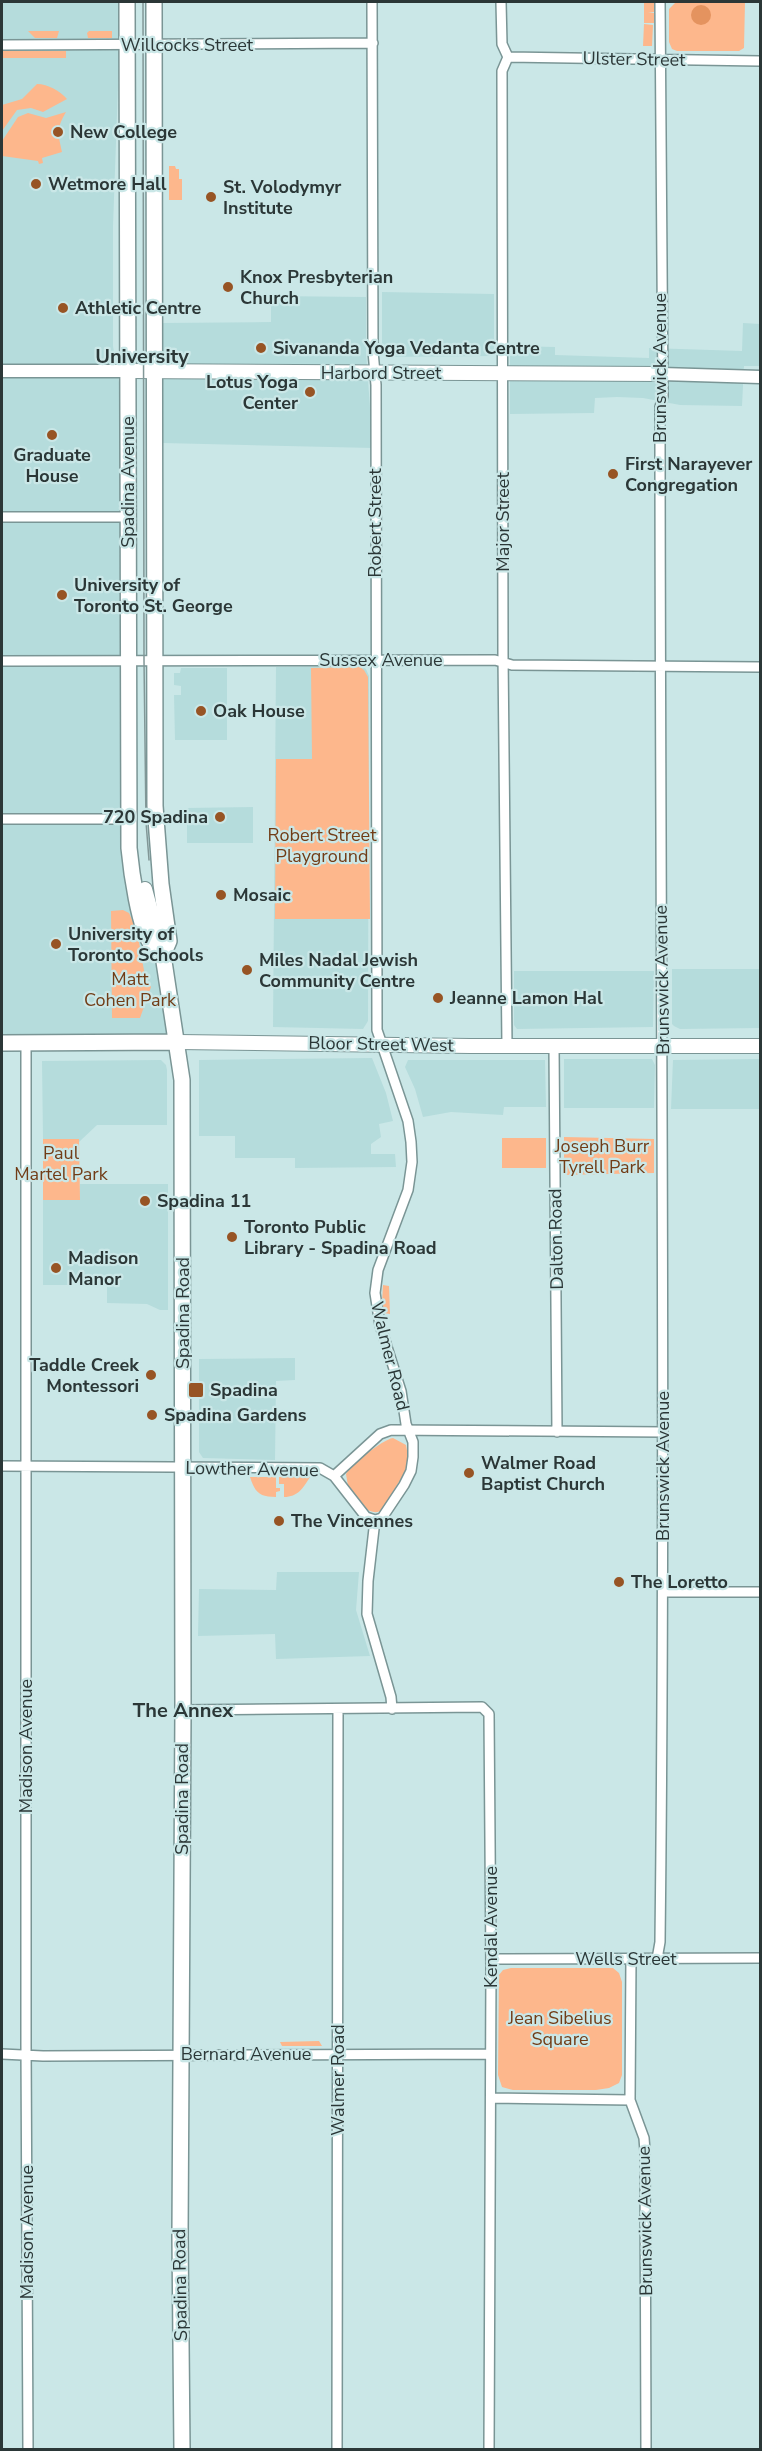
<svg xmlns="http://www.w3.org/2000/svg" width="762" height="2451" viewBox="0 0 762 2451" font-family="'Nunito Sans',sans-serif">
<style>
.built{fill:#b5dcdc}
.green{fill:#fdb78c}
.water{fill:#e4935f}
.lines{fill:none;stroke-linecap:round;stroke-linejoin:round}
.minor-casing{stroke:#7a9595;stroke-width:12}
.tertiary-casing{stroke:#7a9595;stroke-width:15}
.secondary-casing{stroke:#7a9595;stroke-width:16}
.primary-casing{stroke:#7a9595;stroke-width:18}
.minor{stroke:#fff;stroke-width:9}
.tertiary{stroke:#fff;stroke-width:12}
.secondary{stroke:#fff;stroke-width:14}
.primary{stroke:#fff;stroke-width:15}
.tram{stroke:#829797;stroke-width:1.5}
.poi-dot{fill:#975424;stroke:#cae7e7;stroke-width:2}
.labels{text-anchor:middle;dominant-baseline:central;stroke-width:4.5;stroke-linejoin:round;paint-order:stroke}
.street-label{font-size:18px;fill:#2b3737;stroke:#cae7e7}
.poi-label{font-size:18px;font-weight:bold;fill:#2b3737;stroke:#cae7e7;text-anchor:start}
.park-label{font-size:18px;fill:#713c16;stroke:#cae7e7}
.neighbourhood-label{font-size:20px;font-weight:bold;fill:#2b3737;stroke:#cae7e7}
</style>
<rect width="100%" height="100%" fill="#cae7e7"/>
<path class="built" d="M2,2h119l-8,224v120l8,49 3,453 23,104 13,17 8,65h-166z
M382,292l112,2v59l-3,3 -105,1 -4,-4z
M271,296l95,1v56l7,95 -210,-5 -2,-120 110,-1z
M743,323l17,1v42h-16l-2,40 -62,-1 -37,-7 -26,-1 -22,1 -1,15 -84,1v-68l45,1v8l94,3v-10l93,3z
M361,666l5,3 3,7 -1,345 -5,8 -90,-2 3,-360z
M181,668h46v72h-52l-1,-45h7v-9l-7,-1v-12h6z
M253,807v36h-66v-35z
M672,969h88v59l-80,1 -6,-3 -2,-2z
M514,971h140l-1,56 -136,2 -3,-4z
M372,1058l14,35 7,28 -14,3 2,13 -10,7v10h24l1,13 -101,1v-10h-60v-22h-36v-76z
M564,1059h88l3,6 -1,43h-90z
M760,1059v50h-89l2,-49z
M161,1060l5,5 1,5v55h-70l-18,17v-3h-36l-1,-78z
M408,1060h137l1,47h-42l-1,8 -52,-3 -28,5 -8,-28 -10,-22z
M80,1184h88v126h-8l-13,-6 -40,-1v-18h-64v-85h36z
M295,1358v22l-19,1 -1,79 -72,-2 -4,-6v-93z
M277,1572h82l-3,38 14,46 -94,3 -1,-25 -77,2 1,-47 77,1z"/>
<path class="green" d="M644,2h10v10l-6,1h6v10h-10z
M676,2h69l-1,46 -5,3h-62l-5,-2 -3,-7v-33z
M644,24l9,1 -1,21h-9z
M28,31h31l-2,7h-22z
M89,31h23v7h-24l-1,-5z
M2,51h64v7h-64z
M37,84c11,0 23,7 30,15l-24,13 -12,-4 -14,2 -15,21v-26l20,-6z
M66,112c-10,17 -8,22 -4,40l-20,6 1,5 -4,1 -1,-3 -36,-5v-15l16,-24 10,-4 18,5z
M169,166h6l1,3h3v10h3v21h-13z
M311,668l49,-1 4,3 4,7 2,242h-95l1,-160h36z
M123,910l6,3 8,18 8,45 6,11 -11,31h-28l-1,-107z
M564,1137l90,2v34l-90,2z
M502,1138h44v30h-44z
M43,1139h36l1,61h-37z
M383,1285l6,1 1,28 -6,-1 -2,-9z
M393,1438l13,7 3,16 -3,9 -23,39c-4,4 -9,4 -15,1l-20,-24 -2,-12c6,-10 36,-34 47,-36z
M250,1477h26v11h4v3l-4,1v5c-16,0 -21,-4 -26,-20z
M279,1477h31c-7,11 -12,20 -26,20v-13h-5z
M511,1968h102l6,5 3,9v93l-3,8 -10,5 -13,2h-83l-11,-3 -4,-12 1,-100 4,-5z
M319,2041l3,5h-40l-2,-4z"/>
<path class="water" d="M691 15a10 10 0 1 1 20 0a10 10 0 1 1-20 0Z"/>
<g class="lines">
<g class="minor-casing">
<path id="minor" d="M501,2l1,42 6,13
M2,45l371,-2
M508,57l252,4
M2,517h126
M2,661l493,-1 17,5 248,2
M2,819h126
M26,1043v1002l2,405
M507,1046l-4,-391 -1,-584 6,-14
M554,1046l3,386
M2,1466l318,2 14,8 32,41 9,3 7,-2 22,-33 7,-14 2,-14v-15l-7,-18 -5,-33 -21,-66 -5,-32 3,-23 30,-80 4,-28 -1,-20 -3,-21 -31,-91 -1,-645 -3,-34 -1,-349
M334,1476l46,-42 11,-4 272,2
M375,1520l-7,61 -1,33 24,83 1,12
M664,1592h96
M183,1710l299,-3 7,7 2,254 -2,482
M491,1959l269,-1
M631,1959l-1,141 14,38 1,13 1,299
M657,1959l3,-17c6,-512 0,-1023 0,-1535l3,-11 -3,-394
M2,2054l41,2 447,-2
M491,2098l139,2
M337,2450l1,-740"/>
</g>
<g class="tertiary-casing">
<path id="tertiary" d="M2,371h126
M662,374l98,3"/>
</g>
<g class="secondary-casing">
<path id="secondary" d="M128,371l534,3
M145,889l18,66
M178,1042l292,4h290"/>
</g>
<g class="primary-casing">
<path id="primary" d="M127,2l2,846c2,21 10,82 23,97 3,4 7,7 11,10
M154,2l1,804 6,78 8,57 -6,14 19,125 1,630 -3,526 2,214
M2,1043l176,-1"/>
</g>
<use href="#minor" class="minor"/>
<use href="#tertiary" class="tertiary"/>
<use href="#secondary" class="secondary"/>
<use href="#primary" class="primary"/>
<path class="tram" d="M143,2l1,658 2,162 3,38"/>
</g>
<g class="poi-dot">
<circle cx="58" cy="132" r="6"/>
<circle cx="36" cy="184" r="6"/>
<circle cx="211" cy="197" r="6"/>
<circle cx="228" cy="287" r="6"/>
<circle cx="63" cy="308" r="6"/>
<circle cx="261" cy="348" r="6"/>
<circle cx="310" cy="392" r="6"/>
<circle cx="52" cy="435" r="6"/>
<circle cx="613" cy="474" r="6"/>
<circle cx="62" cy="595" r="6"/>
<circle cx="201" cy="711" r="6"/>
<circle cx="220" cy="817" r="6"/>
<circle cx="221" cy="895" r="6"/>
<circle cx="56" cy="944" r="6"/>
<circle cx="247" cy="970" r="6"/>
<circle cx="438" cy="998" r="6"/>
<circle cx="145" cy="1201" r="6"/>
<circle cx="232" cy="1237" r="6"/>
<circle cx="56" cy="1268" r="6"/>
<circle cx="151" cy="1375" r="6"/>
<rect x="188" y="1382" width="16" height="16" rx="3"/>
<circle cx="152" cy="1415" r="6"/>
<circle cx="469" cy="1473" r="6"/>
<circle cx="279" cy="1521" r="6"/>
<circle cx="619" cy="1582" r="6"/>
</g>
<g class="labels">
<g class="street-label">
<text x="187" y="45">Willcocks Street</text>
<text transform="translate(634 59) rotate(1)">Ulster Street</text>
<text transform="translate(660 368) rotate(-90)">Brunswick Avenue</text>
<text x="381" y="373">Harbord Street</text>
<text transform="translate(128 482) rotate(-90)">Spadina Avenue</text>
<text transform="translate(503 522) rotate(-90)">Major Street</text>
<text transform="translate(375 523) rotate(-90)">Robert Street</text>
<text x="381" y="660">Sussex Avenue</text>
<text transform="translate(662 980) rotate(-91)">Brunswick Avenue</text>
<text transform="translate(381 1044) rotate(1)">Bloor Street West</text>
<text transform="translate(556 1239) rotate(-91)">Dalton Road</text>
<text transform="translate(183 1313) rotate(-90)">Spadina Road</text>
<text transform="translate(390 1356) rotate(76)">Walmer Road</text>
<text transform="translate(663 1466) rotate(-90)">Brunswick Avenue</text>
<text transform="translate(252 1469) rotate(1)">Lowther Avenue</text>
<text transform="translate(26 1746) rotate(-90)">Madison Avenue</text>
<text transform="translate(182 1799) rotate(-90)">Spadina Road</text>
<text transform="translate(491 1927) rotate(-90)">Kendal Avenue</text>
<text x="626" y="1959">Wells Street</text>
<text x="246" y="2054">Bernard Avenue</text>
<text transform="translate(338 2080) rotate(-90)">Walmer Road</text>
<text transform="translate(645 2221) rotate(-91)">Brunswick Avenue</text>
<text transform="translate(27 2232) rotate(-90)">Madison Avenue</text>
<text transform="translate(180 2285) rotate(-91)">Spadina Road</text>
</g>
<g class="poi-label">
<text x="70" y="132">New College</text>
<text x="48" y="184">Wetmore Hall</text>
<text x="223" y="187">St. Volodymyr<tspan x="223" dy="21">Institute</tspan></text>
<text x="240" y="277">Knox Presbyterian<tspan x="240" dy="21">Church</tspan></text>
<text x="75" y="308">Athletic Centre</text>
<text x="273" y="348">Sivananda Yoga Vedanta Centre</text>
<text x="298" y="382" text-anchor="end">Lotus Yoga<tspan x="298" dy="21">Center</tspan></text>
<text x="52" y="455" text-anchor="middle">Graduate<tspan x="52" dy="21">House</tspan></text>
<text x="625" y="464">First Narayever<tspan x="625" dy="21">Congregation</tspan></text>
<text x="74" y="585">University of<tspan x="74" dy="21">Toronto St. George</tspan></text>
<text x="213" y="711">Oak House</text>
<text x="208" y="817" text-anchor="end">720 Spadina</text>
<text x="233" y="895">Mosaic</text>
<text x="68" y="934">University of<tspan x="68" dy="21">Toronto Schools</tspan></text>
<text x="259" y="960">Miles Nadal Jewish<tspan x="259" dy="21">Community Centre</tspan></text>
<text x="450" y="998">Jeanne Lamon Hal</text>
<text x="157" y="1201">Spadina 11</text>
<text x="244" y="1227">Toronto Public<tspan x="244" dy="21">Library - Spadina Road</tspan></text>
<text x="68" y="1258">Madison<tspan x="68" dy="21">Manor</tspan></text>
<text x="139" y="1365" text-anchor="end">Taddle Creek<tspan x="139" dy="21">Montessori</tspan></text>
<text x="210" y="1390">Spadina</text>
<text x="164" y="1415">Spadina Gardens</text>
<text x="481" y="1463">Walmer Road<tspan x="481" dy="21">Baptist Church</tspan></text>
<text x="291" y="1521">The Vincennes</text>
<text x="631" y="1582">The Loretto</text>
</g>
<g class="park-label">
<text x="322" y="835">Robert Street<tspan x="322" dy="21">Playground</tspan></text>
<text x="130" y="979">Matt<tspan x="130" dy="21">Cohen Park</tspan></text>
<text x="602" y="1146">Joseph Burr<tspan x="602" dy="21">Tyrell Park</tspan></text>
<text x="61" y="1153">Paul<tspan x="61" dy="21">Martel Park</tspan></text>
<text x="560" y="2018">Jean Sibelius<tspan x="560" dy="21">Square</tspan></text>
</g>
<g class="neighbourhood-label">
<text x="142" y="356">University</text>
<text x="183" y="1710">The Annex</text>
</g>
</g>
<rect width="762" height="2451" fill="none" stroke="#2b3737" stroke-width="6"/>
</svg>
